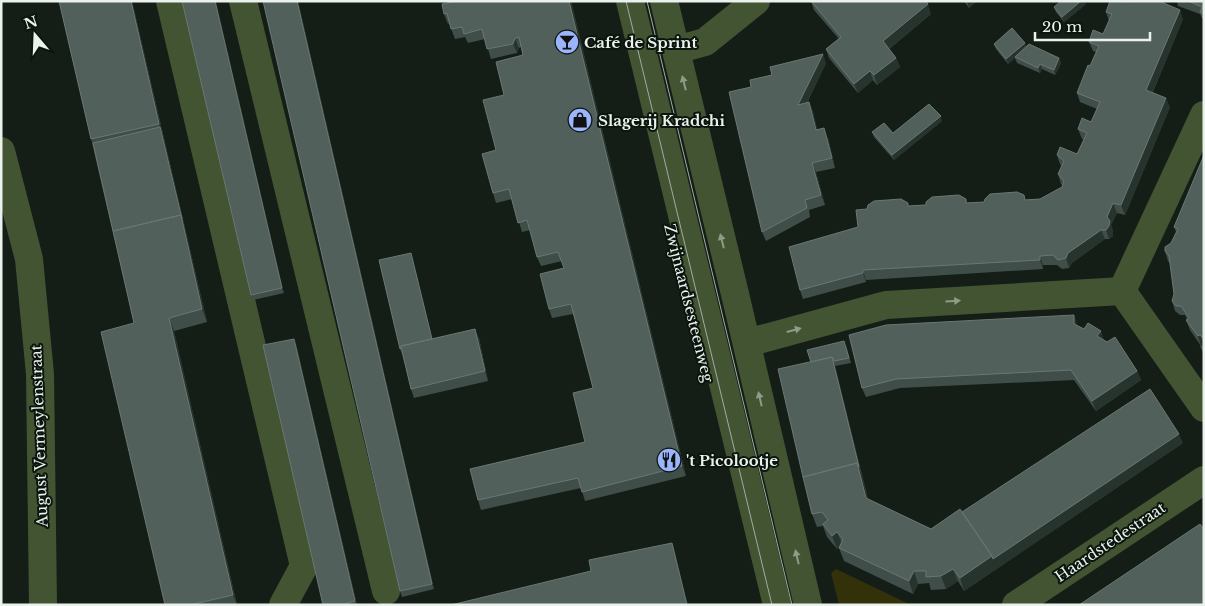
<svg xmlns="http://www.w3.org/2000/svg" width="1205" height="606" viewBox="0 0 1205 606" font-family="'Libre Baskerville',serif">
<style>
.green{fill:#323109}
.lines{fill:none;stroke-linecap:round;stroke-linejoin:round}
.minor{stroke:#435433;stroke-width:28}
.tram{stroke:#a3aba5;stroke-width:1}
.wall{fill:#404e4a}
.shaded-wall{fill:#27342e}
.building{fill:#52605c;stroke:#6a7772}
.oneway{fill:#8f9b87}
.labels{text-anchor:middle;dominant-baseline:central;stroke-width:4;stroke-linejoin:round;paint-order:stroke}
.poi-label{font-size:15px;font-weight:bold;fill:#ebf2ed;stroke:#0b150e;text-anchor:start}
.street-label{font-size:15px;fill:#ebf2ed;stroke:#0b150e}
</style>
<rect width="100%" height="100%" fill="#141e17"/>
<path class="green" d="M836,569l73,35v1h-70l-8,-32z"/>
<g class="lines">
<path class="minor" d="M170,1l134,565 -21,39
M243,1l143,590
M630,1l147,604
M664,1l71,293 73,311
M676,50l29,-8 51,-41
M1204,115l-82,176 82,117
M1,151l28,108 11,115 3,231
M747,343l139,-38 236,-14
M1016,605l188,-125"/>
<path class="tram" d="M626,1l146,604
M647,1l145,604"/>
</g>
<path class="wall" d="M59,1h73l75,321 -33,9 63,274h-72l-31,-282z
M182,1l102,292 -31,7 -2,-5z
M263,1h35l136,588 -32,8 -2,-6z
M451,1h120l115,475 -101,25 -4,-13 -100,22 -3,-10 107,-58 8,-54 -20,-74 -21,4 -3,-9 15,-41 -2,-7 -21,5 -4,-9 -7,-27 -8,2 -10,-33 -16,4 -3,-10 3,-43 8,-55 19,-40 -2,-8 -2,1 -2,5 -26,6 -6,-20 -17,4 -3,-6 -10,2 -6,-16 -1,1 -4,-10z
M811,1l120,13 -42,35 7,9 4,9 -23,18 -4,-5 -15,13 -29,-35 -3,-9 13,-10 -25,-29z
M964,1h13l-8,7z
M1177,1h27v21l-4,-8 -22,-8z
M1130,2l53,17 -30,73 17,15 -45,108 -8,-2 -6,12 2,6v5l-4,3h-4l-33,24 -3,5 -7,1 -5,-4h-14v4l-177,11v2l-63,17 -3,-9 58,-63 51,-21 17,-1 40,-6 1,4 73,-4 22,-12v-2l-1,-1 -3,-10 4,-8 -2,-2 -3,-9 20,-1 7,-14 -2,-1 -4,-10 13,-7 6,-13 -17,-7 -3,-9 19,-41 -3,-1 -4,-9 14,-8 6,-13 -3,-9z
M1086,4l-22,18 -8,-10 -2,-5z
M1025,43l1,4 33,11 2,5 -6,12 -13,-6 -2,4 -23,-10 -2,-5 -7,6 -12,-15 -2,-5z
M826,63l-19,40 2,-1 4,10 4,18 11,8 7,30 -19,4 9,33 -16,5 1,7 -44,24 -4,-9 -11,-145z
M942,121l-48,39 -20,-23 -2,-5 21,1z
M1204,155v200l-4,-9h1l-11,-16 -4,-10 1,-1 -2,-4h-5l-5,-4 -3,-10 2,-7 -4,-31 -2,-2 -3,-10 6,-8 5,-11 -2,-5z
M411,253l21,86 47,-1 9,43 -74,17 -3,-9 -9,-35 -2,-5z
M1077,325l27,15 33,31 4,9 -45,31 -22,-31 -174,8 -34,9 -4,-9z
M296,344l61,261h-34z
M846,346l5,17 -16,3 33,133 63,30 31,-17 221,-69 -219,148 -6,-10 -12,8 -15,1 -2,-7 -11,1 -5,10 -69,-33 -5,-13 1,-2 -3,3 -10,-12 -4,-11 -6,1 -5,-13 -1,-152z"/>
<path class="shaded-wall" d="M131,1h1l75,321 -5,-13z
M215,1h1l68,292 -2,-5z
M297,1h1l136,588 -2,-5z
M569,1h2l115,475 -4,-10z
M967,1h10l-8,7z
M1081,1h4l1,3 -22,18 -2,-5z
M928,4l3,10 -45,37 -3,-10z
M1180,10l3,9 -33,80 -4,-9z
M515,38l4,10 -2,5 -4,-9z
M1025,43l2,5 -19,16 -2,-5z
M823,54l3,9 -25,52 -3,-10z
M896,58l4,9 -23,18 -3,-10z
M1059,58l2,5 -6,12 -1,-5z
M1040,64l2,5 -2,4 -2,-5z
M870,71l3,9 -15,13 -4,-9z
M1166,98l4,9 -45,108 -4,-10z
M809,102l4,10 7,28 -4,-10z
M941,116l1,5 -48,39 -2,-5z
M824,128l4,10 7,30 -3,-10z
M812,163l4,9 9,33 -4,-10z
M1113,203l4,10 -6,12 2,6v5l-4,3 -3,-9 1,-13z
M1101,230l4,9 -33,24 -3,5 -3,-10 2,-5z
M411,253l1,5 22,88 -2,-5z
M1040,256l3,9v4l-3,-9z
M863,270l3,10v2l-3,-9z
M1074,315l3,9 1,9 -4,-9z
M169,318l5,13 63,274 -4,-10z
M475,329l4,9 9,43 -3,-10z
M1101,331l3,9 -7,-4z
M1200,335l4,9 -3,2 -3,-10z
M294,339l2,5 61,261 -2,-4z
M832,357l3,10 27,109 -3,-9z
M1137,371l4,9 -45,31 -4,-10z
M1179,434l4,9 -219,148 -4,-13 32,-22z
M857,463l5,13 9,35 -5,-13z
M837,532l5,12 -5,5 -5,-13z
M672,543l3,10 13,52h-1z
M953,569l5,12 -12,8 -5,-13z
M914,571l4,13 -5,10 -4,-13z"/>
<path class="building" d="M59,1h72l28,123 -68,15z
M182,1h33l67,287 -31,7z
M263,1h34l135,583 -32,7z
M451,1h118l113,465 -100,26 -4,-14 -100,22 -8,-31 115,-27 -12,-49 20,-5 -22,-84 -22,5 -9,-35 24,-6 -6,-16 -21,5 -10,-37 -9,3 -9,-34 -16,4 -11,-39 14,-4 -13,-50 21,-5 -8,-33 27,-7 -4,-18 -4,1 -2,6 -26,5 -5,-20 -18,5 -2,-7 -11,2 -4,-16 -3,1 -2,-10 10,-2z
M811,1h115l2,3 -45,37 13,17 -22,17 -4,-4 -16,13 -28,-35 15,-12z
M1061,1h20l-19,16 -8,-10z
M1110,1l20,1 1,-1h28l21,9 -34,80 20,8 -45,107 -8,-2 -6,14 3,4 -1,5 -3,4h-5l-33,23 -2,5 -8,2 -5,-5 -13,1v4l-177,10v3l-63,17 -11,-43 69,-20 -2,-17 11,-1 1,-4 6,-4 27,-2 7,4v3l18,-1v-3l6,-5 27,-2 7,4v4l18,-1 1,-3 5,-5 27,-2 7,3 1,5 15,-1 22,-12 2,-6 -6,-7 6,-13 -7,-6 3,-8 17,7 10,-21 -9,-4 4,-11 9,4 9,-20 -23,-9 11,-28 2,1 9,-20 -10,-4 4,-12 10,4 9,-20 -6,-2z
M1188,1h16v13l-4,-2 2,-5z
M1012,28l13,15 -19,16 -12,-15z
M1029,44l30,14 -5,12 -14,-6 -2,4 -23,-11z
M823,54l-25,51 11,-3 7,28 8,-2 8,30 -20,5 9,32 -16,5 2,8 -45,24 -33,-140 22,-5 -1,-7 22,-5 -2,-8z
M929,104l12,12 -49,39 -20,-23 12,-9 9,10z
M160,127l22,92 -1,-4 -68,16 -20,-88z
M1204,155v184l-4,-4 -2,1 -12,-16 3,-2 -8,-12h-5l-4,-5 2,-7 -5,-38 -4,-5v-4l6,-4 7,-14 -4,-2z
M181,215l21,94 -33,9 64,277 -43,10h-25l-64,-273 33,-9 -21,-92z
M411,253l21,86 -31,7v2l-1,1 -21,-89z
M1074,315v9l10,5 4,-6 13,8 -4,5 10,6 8,-5 22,34 -45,30 -21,-31 -175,9 -34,9 -13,-53 37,-10z
M475,329l10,42 -74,18 -10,-43z
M294,339l61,262 -15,4h-17l-60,-260z
M844,341l5,17 -15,3 -2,-4 -21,5 -4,-12z
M832,357l27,110 -2,-4 -54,14 -25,-108z
M1150,389l29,45 -186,125 -1,-3 -30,-44z
M857,463l9,35 65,31 29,-20 32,47 -32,22 -7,-9 -12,7 -15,1v-6h-12l-5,10 -70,-33 4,-9 -6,-7 -5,4 -9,-12 5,-4 -6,-8 -10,2 -9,-37z
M1200,524l4,5v76h-125z
M672,543l15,62h-236l140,-34 -2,-11z"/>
<defs><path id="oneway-solid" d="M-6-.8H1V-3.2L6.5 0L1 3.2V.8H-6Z" transform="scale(1.25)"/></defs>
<g class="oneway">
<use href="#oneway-solid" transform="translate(684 83) rotate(-104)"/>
<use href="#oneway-solid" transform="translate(722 241) rotate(-104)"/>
<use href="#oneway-solid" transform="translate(953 301) rotate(-3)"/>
<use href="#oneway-solid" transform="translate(794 330) rotate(-15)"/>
<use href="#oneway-solid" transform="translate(760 399) rotate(-103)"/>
<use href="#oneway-solid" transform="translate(797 557) rotate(-103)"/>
</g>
<defs>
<g id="bar-disc" transform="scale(1.25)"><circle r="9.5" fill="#9bb5fd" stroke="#0b150e"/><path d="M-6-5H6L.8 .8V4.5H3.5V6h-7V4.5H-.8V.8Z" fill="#111"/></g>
<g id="shop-disc" transform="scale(1.25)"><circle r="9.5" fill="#9bb5fd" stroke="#0b150e"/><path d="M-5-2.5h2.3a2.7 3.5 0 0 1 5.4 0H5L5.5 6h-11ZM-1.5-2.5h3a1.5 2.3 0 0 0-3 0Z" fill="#111"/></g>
<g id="restaurant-disc" transform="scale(1.25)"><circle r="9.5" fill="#9bb5fd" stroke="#0b150e"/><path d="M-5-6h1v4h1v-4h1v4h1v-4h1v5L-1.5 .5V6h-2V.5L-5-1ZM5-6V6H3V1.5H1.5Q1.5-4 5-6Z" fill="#111"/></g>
</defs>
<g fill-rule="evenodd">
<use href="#bar-disc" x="567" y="42"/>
<use href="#shop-disc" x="580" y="120"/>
<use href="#restaurant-disc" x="669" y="460"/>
</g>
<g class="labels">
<g class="poi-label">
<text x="584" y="42">Café de Sprint</text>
<text x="598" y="120">Slagerij Kradchi</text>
<text x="686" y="460">'t Picolootje</text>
</g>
<g class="street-label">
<text transform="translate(689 303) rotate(76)">Zwijnaardsesteenweg</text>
<text transform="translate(39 436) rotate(-92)">August Vermeylenstraat</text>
<text transform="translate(1110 542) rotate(-34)">Haardstedestraat</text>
</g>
</g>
<rect width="1205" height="606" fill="none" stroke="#ebf2ed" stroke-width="5"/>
<g transform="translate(35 35) rotate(341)" stroke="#0b150e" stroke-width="4" paint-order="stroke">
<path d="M0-4L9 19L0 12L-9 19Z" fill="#ebf2ed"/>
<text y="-8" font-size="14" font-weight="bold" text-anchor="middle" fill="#ebf2ed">N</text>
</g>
<path d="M1035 32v8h115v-8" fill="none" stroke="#ebf2ed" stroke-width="2.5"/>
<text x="1042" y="32" font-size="15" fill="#ebf2ed" stroke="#0b150e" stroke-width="4" paint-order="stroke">20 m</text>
</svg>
